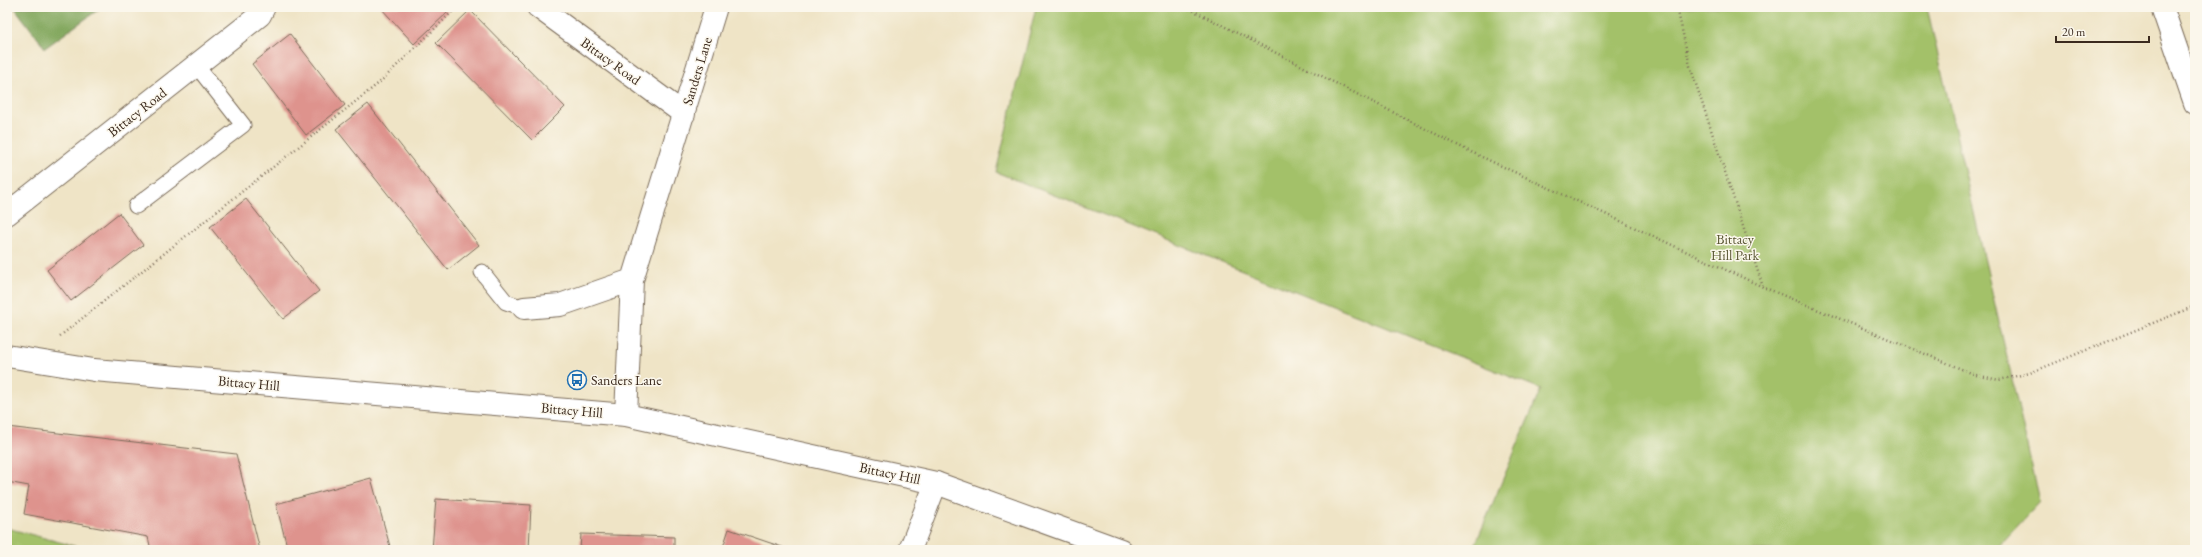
<svg xmlns="http://www.w3.org/2000/svg" width="2202" height="557" viewBox="0 0 2202 557" font-family="'EB Garamond',serif">
<style>
.green{fill:#a3c169;stroke:#6f7644}
.forest{fill:#82a75d;stroke:#5e683e}
.building{fill:#de938d}
.lines{fill:none;stroke-linecap:round;stroke-linejoin:round}
.lane-casing{stroke:#7a6b59;stroke-width:17}
.street-casing{stroke:#7a6b59;stroke-width:24}
.secondary-casing{stroke:#7a6b59;stroke-width:24}
.path{stroke:#7a6b59;stroke-width:2.5;stroke-dasharray:1 3;stroke-linecap:butt}
.lane{stroke:#fff;stroke-width:15}
.street{stroke:#fff;stroke-width:22}
.secondary{stroke:#fff;stroke-width:22}
.labels{text-anchor:middle;dominant-baseline:central;stroke-width:3;stroke-linejoin:round;paint-order:stroke}
.street-label{font-size:14px;fill:#3b2a1e;stroke:#fbf7ec}
.park-label{font-size:14px;fill:#5a5734;stroke:#fbf7ec}
.poi-label{font-size:14px;fill:#3b2a1e;stroke:#fbf7ec;text-anchor:start}
</style>
<rect width="100%" height="100%" fill="#fbf7ec"/>
<filter id="ink" filterUnits="userSpaceOnUse"><feTurbulence type="fractalNoise" baseFrequency=".025" numOctaves="2"/><feDisplacementMap in="SourceGraphic" scale="8" xChannelSelector="R" yChannelSelector="G"/><feConvolveMatrix kernelMatrix="1 2 1 2 8 2 1 2 1" color-interpolation-filters="sRGB"/></filter>
<filter id="wash" filterUnits="userSpaceOnUse"><feTurbulence type="fractalNoise" baseFrequency=".012" numOctaves="4" result="noise"/><feDisplacementMap in="SourceGraphic" scale="16" xChannelSelector="R" yChannelSelector="G"/><feGaussianBlur stdDeviation="0.9" result="paint"/><feColorMatrix in="noise" values="0 0 0 0 0 0 0 0 0 0 0 0 0 0 0 0 0 1.4 0 .05"/><feComposite in="paint" operator="in"/></filter>
<g filter="url(#wash)">
<rect width="100%" height="100%" fill="#efe4c6"/>
<path class="green" d="M1036,7h891l113,495 -45,48h-522l68,-161 -545,-217z
M7,528l82,22h-82z"/>
<path class="forest" d="M14,7h88l-57,41z"/>
<g id="blocks">
<path class="building" d="M380,7h63l5,5 -34,32z
M470,10l95,97 -33,33 -96,-97z
M290,34l55,71 -39,30 -54,-71z
M368,104l111,141 -31,25 -112,-141z
M246,199l73,92 -36,28 -73,-92z
M119,213l24,32 -72,56 -24,-31z
M7,427l229,27 24,96h-109l-3,-13 -124,-23 5,-28 -22,-4z
M371,478l20,72h-103l-12,-46z
M436,499l95,6 -2,45h-97z
M729,529l62,21h-69z
M581,534l93,3v13h-94z"/>
</g>
</g>
<g filter="url(#ink)">
<use href="#blocks" fill-opacity="0" stroke="#7a6b59" stroke-width="1"/>
<g class="lines">
<g class="lane-casing">
<path id="lane" d="M136,206l107,-81 -47,-60
M482,272l24,30 18,6"/>
</g>
<g class="street-casing">
<path id="street" d="M538,7l146,107
M2162,7l33,96
M7,214l253,-199 4,-8
M524,308l36,-3 72,-25
M626,415l6,-135 84,-273
M910,550l26,-67"/>
</g>
<g class="secondary-casing">
<path id="secondary" d="M7,356l87,14 532,45 310,68 185,67"/>
</g>
<path class="path" d="M1186,7l283,144 294,136 213,88 23,5 31,-7 165,-67
M1677,7l13,59 73,221
M60,336l319,-253 78,-76"/>
<use href="#lane" class="lane"/>
<use href="#street" class="street"/>
<use href="#secondary" class="secondary"/>
</g>
</g>
<defs>
<g id="bus-ring" transform="scale(1)"><circle r="9.5" fill="#fbf7ec" stroke="#1f6fb2" stroke-width="1.5"/><path d="M-5-6H5V4H4V6H2V4H-2V6H-4V4H-5ZM-3.5-4V0h7V-4ZM-3.5 1.2v1.5H-2V1.2ZM2 1.2v1.5H3.5V1.2Z" fill="#1f6fb2"/></g>
</defs>
<g fill-rule="evenodd">
<use href="#bus-ring" x="577" y="380"/>
</g>
<g class="labels">
<g class="street-label">
<text transform="translate(611 61) rotate(36)">Bittacy Road</text>
<text transform="translate(697 71) rotate(-73)">Sanders Lane</text>
<text transform="translate(137 112) rotate(-38)">Bittacy Road</text>
<text transform="translate(249 383) rotate(5)">Bittacy Hill</text>
<text transform="translate(572 410) rotate(5)">Bittacy Hill</text>
<text transform="translate(890 473) rotate(12)">Bittacy Hill</text>
</g>
<g class="park-label">
<text x="1735" y="239">Bittacy<tspan x="1735" dy="16">Hill Park</tspan></text>
</g>
<g class="poi-label">
<text x="591" y="380">Sanders Lane</text>
</g>
</g>
<rect width="2202" height="557" fill="none" stroke="#fbf7ec" stroke-width="24"/>
<path d="M2056 36v6h93v-6" fill="none" stroke="#3b2a1e" stroke-width="2"/>
<text x="2062" y="36" font-size="12" fill="#3b2a1e" stroke="#fbf7ec" stroke-width="3" paint-order="stroke">20 m</text>
</svg>
